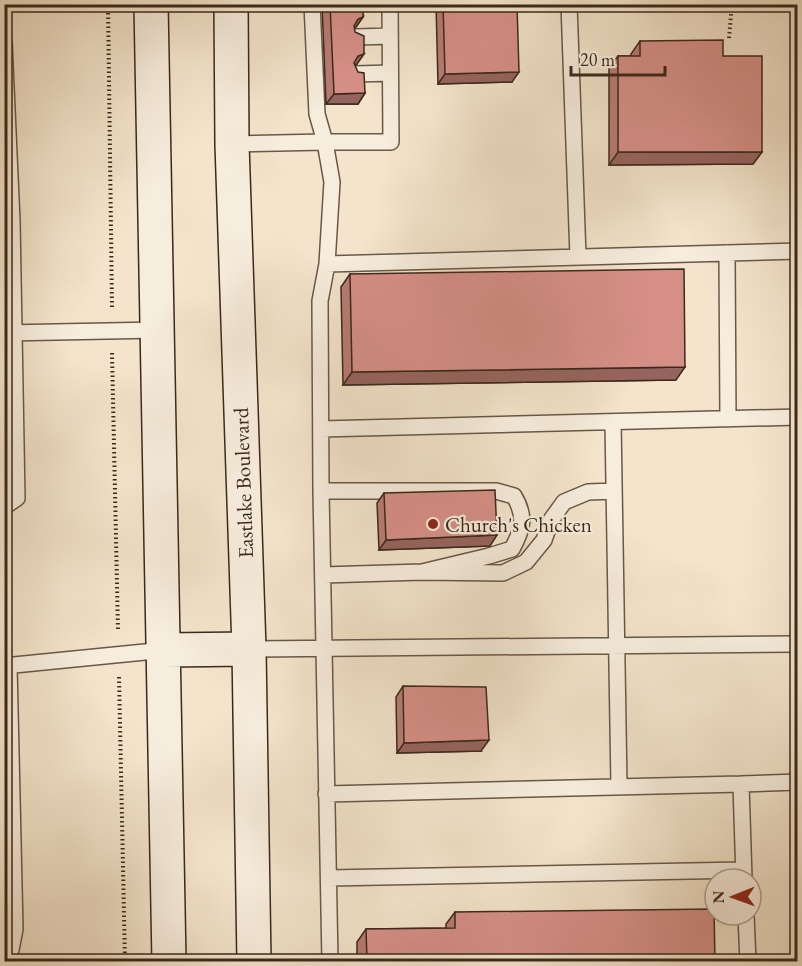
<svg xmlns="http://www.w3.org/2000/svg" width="802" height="966" viewBox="0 0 802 966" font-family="'EB Garamond',serif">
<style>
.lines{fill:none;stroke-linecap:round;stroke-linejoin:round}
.service-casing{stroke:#695848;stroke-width:18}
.secondary-casing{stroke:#3b291c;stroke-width:36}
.path{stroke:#3b291c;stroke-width:4;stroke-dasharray:1.5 3;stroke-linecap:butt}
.service{stroke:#f7eddd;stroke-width:15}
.secondary{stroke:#f7eddd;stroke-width:33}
.wall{fill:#b87b74;stroke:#3b291c;stroke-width:1.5}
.shaded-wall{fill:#96645e;stroke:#3b291c;stroke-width:1.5}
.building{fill:#d68f87;stroke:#3b291c;stroke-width:1.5}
.poi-dot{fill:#8f2418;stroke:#f7eddd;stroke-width:2}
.labels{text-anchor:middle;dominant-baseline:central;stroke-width:4.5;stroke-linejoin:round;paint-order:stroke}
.street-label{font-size:21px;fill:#3b291c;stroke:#f7eddd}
.poi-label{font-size:21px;fill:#3b291c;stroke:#f7eddd;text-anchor:start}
</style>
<rect width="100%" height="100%" fill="#f3e4cb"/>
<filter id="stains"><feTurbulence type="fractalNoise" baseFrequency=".00333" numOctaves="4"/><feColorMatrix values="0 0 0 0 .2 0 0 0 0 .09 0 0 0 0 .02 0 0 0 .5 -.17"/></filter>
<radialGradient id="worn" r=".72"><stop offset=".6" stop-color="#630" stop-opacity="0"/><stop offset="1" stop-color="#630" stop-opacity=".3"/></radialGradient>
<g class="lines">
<g class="service-casing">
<path id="service" d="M569,4l9,253
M356,37l34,-1
M4,42l8,179 5,277 -13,9
M356,74l34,-1
M232,144l93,-2 -8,-28 -5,-110
M727,253l1,166
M327,264l471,-13
M5,333l153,-3
M613,422l6,364
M321,429l477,-12
M321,491h175l18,5c12,20 9,33 -2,53l-23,7 -67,16
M323,575l99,-3 81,1 23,-11 18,-22 7,-20 13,-18 24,-10 26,-1
M249,649l549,-5
M4,666l161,-16
M326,794l415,-10
M329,878l414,-8
M744,879l-3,-95 57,-2
M746,915l2,47
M4,955l7,-5 4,-21 -6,-264
M330,962l-9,-471 -1,-190 7,-37 5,-82 -7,-40h66l-1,-138"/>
</g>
<g class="secondary-casing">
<path id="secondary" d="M151,4l18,958
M231,4l1,140 17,505 5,313
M165,650l84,-1"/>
</g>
<path class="path" d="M108,4l4,303
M729,38l3,-34
M112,353l6,278
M119,677l6,285"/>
<use href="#service" class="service"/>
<use href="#secondary" class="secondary"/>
</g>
<path class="wall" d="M322,4h41v13l-7,10 -2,1 3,36 -3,1 11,28 -7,11h-32z
M436,4h81l-5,78 -74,2z
M640,41l83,15 39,96 -9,12 -144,1v-97l9,-12h13v-2z
M350,274l326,106 -333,5 -2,-98z
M384,493l106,53 -111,4 -2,-47z
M403,686l78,65 -84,2 -1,-56z
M455,912l260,50h-358v-20l9,-13 80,-1v-4z"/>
<path class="shaded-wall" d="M363,17l-7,10 -6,2 8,-10z
M364,54l-7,10 -7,2 8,-10z
M519,72l-7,10 -74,2 7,-10z
M365,93l-7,11h-32l8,-10z
M618,152h144l-9,12 -144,1z
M685,367l-9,13 -333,5 9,-13z
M497,535l-7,11 -111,4 7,-10z
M489,740l-8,11 -84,2 7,-10z"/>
<path class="building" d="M330,4h33v13l-5,2 -4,7 1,6 9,4v18l-6,2 -4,7 4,9 6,1 1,20 -31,1z
M443,4h74l2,68 -74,2z
M723,40v16h39v96h-144v-96h22v-15z
M684,269l1,98 -333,5 -2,-98z
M495,490l2,45 -111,5 -2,-47z
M403,686l83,1 3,53 -85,3z
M714,909l1,53h-348l-1,-33 89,-1v-16z"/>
<circle class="poi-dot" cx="433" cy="524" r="6"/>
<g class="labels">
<g class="street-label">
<text transform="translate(243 483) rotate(-92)">Eastlake Boulevard</text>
</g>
<g class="poi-label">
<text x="445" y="524">Church's Chicken</text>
</g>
</g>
<rect width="802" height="966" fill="none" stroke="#f3e4cb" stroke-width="24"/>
<rect x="6" y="6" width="790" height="954" fill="none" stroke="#3b291c" stroke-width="3"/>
<rect x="12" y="12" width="778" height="942" fill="none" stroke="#3b291c" stroke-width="1.5"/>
<g transform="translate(733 897) rotate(269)"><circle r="28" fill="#f7eddd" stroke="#ac9f90" stroke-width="1.5"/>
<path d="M0-4.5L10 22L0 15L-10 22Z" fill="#8f2418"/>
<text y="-9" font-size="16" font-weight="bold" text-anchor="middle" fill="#3b291c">N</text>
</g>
<path d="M571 66v9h94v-9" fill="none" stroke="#3b291c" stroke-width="3"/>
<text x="580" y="66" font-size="18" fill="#3b291c" stroke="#f7eddd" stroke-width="4.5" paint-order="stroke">20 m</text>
<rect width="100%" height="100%" filter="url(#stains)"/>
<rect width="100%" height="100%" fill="url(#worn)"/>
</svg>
